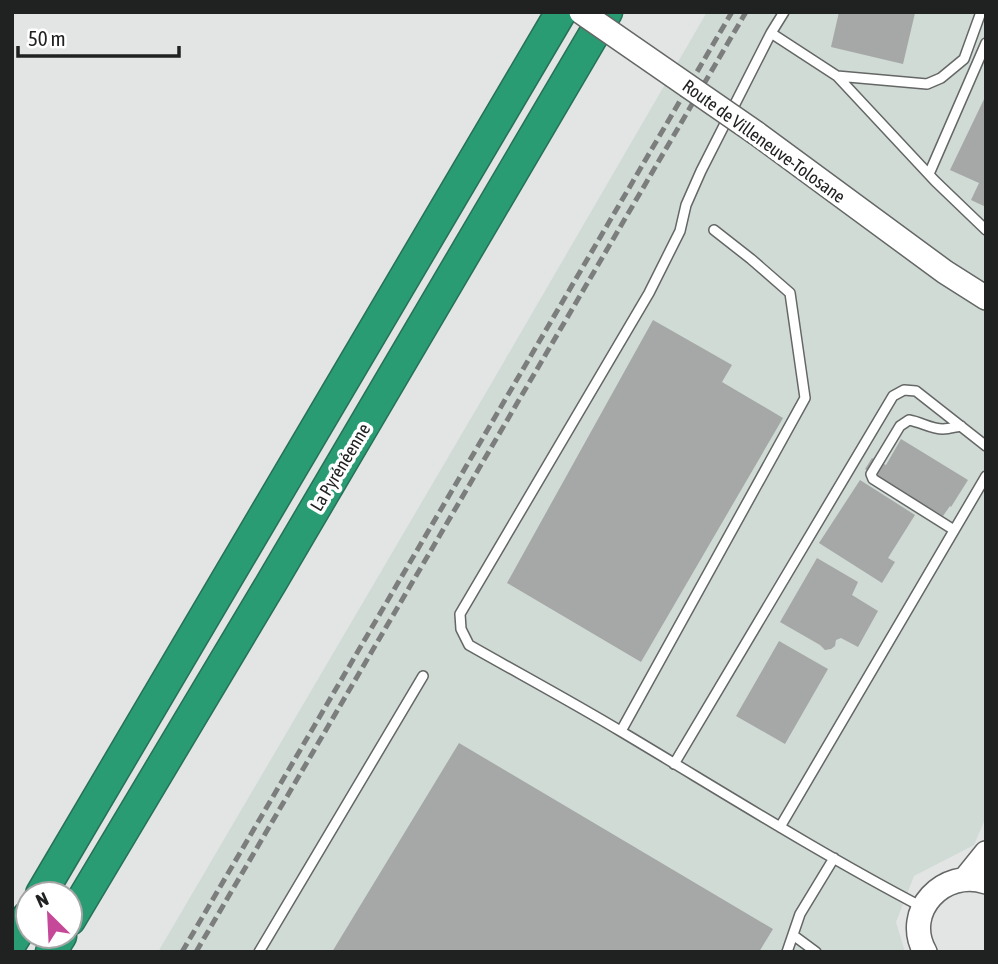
<svg xmlns="http://www.w3.org/2000/svg" width="998" height="964" viewBox="0 0 998 964" font-family="'Asap Condensed',sans-serif">
<style>
.built{fill:#d0dbd5}
.building{fill:#a5a8a6}
.lines{fill:none;stroke-linecap:round;stroke-linejoin:round}
.lane-casing{stroke:#646765;stroke-width:12}
.secondary-casing{stroke:#646765;stroke-width:26}
.highway-casing{stroke:#267157;stroke-width:33}
.lane{stroke:#fff;stroke-width:9}
.secondary{stroke:#fff;stroke-width:23}
.highway{stroke:#299c74;stroke-width:30}
.rail{stroke:#7c7e7e;stroke-width:5;stroke-dasharray:10 5;stroke-linecap:butt}
.secondary-bridge-casing{stroke:#646765;stroke-width:26;stroke-linecap:butt}
.secondary-bridge{stroke:#fff;stroke-width:23}
.labels{text-anchor:middle;dominant-baseline:central;stroke-width:7;stroke-linejoin:round;paint-order:stroke}
.street-label{font-size:18px;fill:#202121;stroke:#fff}
</style>
<rect width="100%" height="100%" fill="#e2e5e4"/>
<path class="built" d="M707,12h279v805l-12,28 -60,31 -18,46 9,30h-747l333,-568z"/>
<path class="building" d="M839,12l76,1 -12,51 -72,-17z
M986,95v112l-15,-7 8,-17 -29,-13z
M653,320l79,45 -10,17 61,36 -142,244 -134,-79z
M901,439l67,41 -17,27 -1,-1 -7,10 -78,-47 7,-11 14,7z
M860,480l55,35 -27,43 7,4 -13,21 -63,-40z
M817,558l41,24 -6,13 26,16 -20,36 -17,-9 -5,2 -1,6 -4,3 -6,1 -5,-5 -40,-23z
M779,641l49,28 -43,75 -49,-28z
M459,743l314,186 -14,23h-427z"/>
<g class="lines">
<g class="lane-casing">
<path id="lane" d="M784,12l-13,21 -70,138 -15,34 -6,26 -31,62 -189,321 1,15 8,16c51,29 103,57 153,87 99,59 197,121 300,175
M771,33l66,43 98,105 51,49
M837,76l90,8 14,-6 23,-19 17,-47
M929,174l57,-131
M954,530l-81,-51 -2,-5 29,-48 9,-6c12,2 22,9 34,9 6,0 12,-2 18,-3
M621,731l184,-333 -15,-105 -39,-34 -37,-29
M674,764l219,-368 11,-6 12,1 70,55
M780,827l206,-351
M793,935l23,17
M259,952l164,-276
M787,952l13,-38 34,-56"/>
</g>
<g class="secondary-casing">
<path id="secondary" d="M756,133l189,139 41,26
M965,879l21,-26
M925,952c-23,-41 19,-84 61,-70"/>
</g>
<g class="highway-casing">
<path id="highway" d="M41,894l520,-882
M70,920l203,-340 334,-568
M12,942l16,-26
M51,952l10,-16"/>
</g>
<use href="#lane" class="lane"/>
<use href="#secondary" class="secondary"/>
<use href="#highway" class="highway"/>
<path class="rail" d="M182,952l550,-940
M196,952l550,-940"/>
<g class="secondary-bridge-casing">
<path id="secondary-bridge" d="M581,12l175,121"/>
</g>
<use href="#secondary-bridge" class="secondary-bridge"/>
</g>
<g class="labels">
<g class="street-label">
<text transform="translate(764 141) rotate(36)">Route de Villeneuve-Tolosane</text>
<text transform="translate(340 467) rotate(-59)">La Pyrénéenne</text>
</g>
</g>
<rect width="998" height="964" fill="none" stroke="#202121" stroke-width="28"/>
<g transform="translate(49 915) rotate(336)"><circle r="33" fill="#ffffff" stroke="#a6a6a6" stroke-width="2"/>
<path d="M0-5L12 26L0 18L-12 26Z" fill="#c64999"/>
<text y="-10" font-size="19" font-weight="bold" text-anchor="middle" fill="#202121">N</text>
</g>
<path d="M18 46v10h161v-10" fill="none" stroke="#202121" stroke-width="3.5"/>
<text x="28" y="46" font-size="21" fill="#202121" stroke="#ffffff" stroke-width="5" paint-order="stroke">50 m</text>
</svg>
